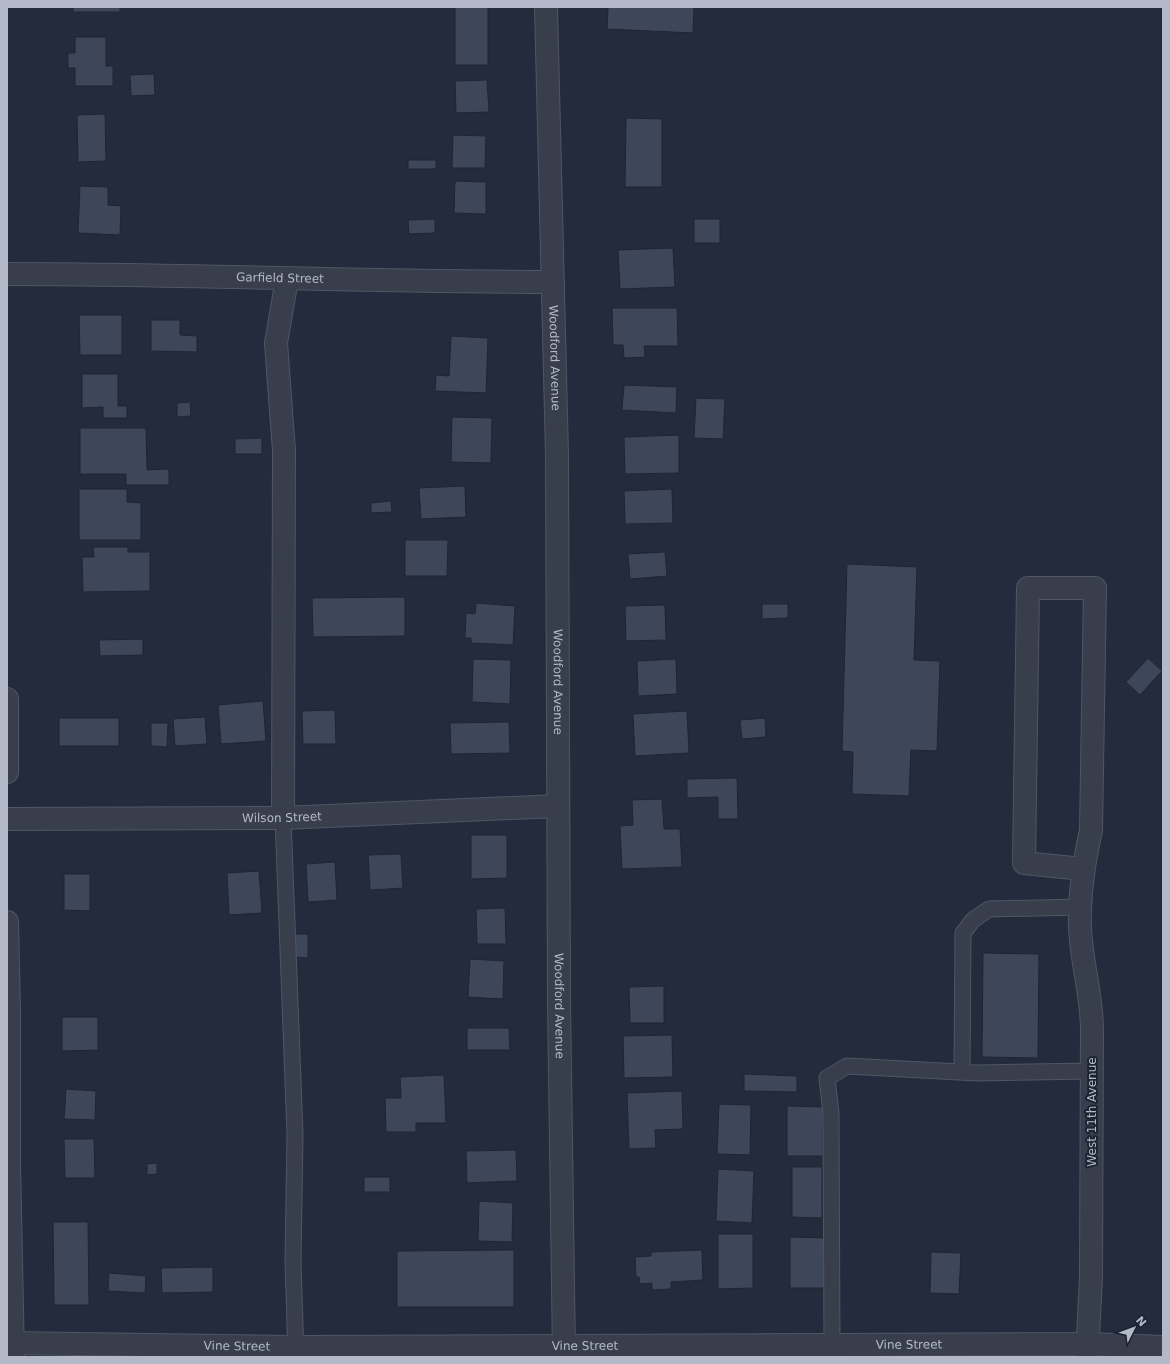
<svg xmlns="http://www.w3.org/2000/svg" width="1170" height="1364" viewBox="0 0 1170 1364" font-family="'DejaVu Sans',sans-serif">
<style>
.building{fill:#3e4659;stroke:#1f2533}
.lines{fill:none;stroke-linecap:round;stroke-linejoin:round}
.lane-casing{stroke:#505664;stroke-width:17}
.street-casing{stroke:#505664;stroke-width:24}
.lane{stroke:#383e4c;stroke-width:15}
.street{stroke:#383e4c;stroke-width:22}
.labels{text-anchor:middle;dominant-baseline:central;stroke-width:4;stroke-linejoin:round;paint-order:stroke}
.street-label{font-size:12px;fill:#b3b9c8;stroke:#1d2331}
</style>
<rect width="100%" height="100%" fill="#242b3c"/>
<path class="building" d="M73,7h47v5h-47z
M455,7h33v58h-33z
M608,7h86l-1,26 -86,-4z
M75,37h31v29h7v20h-38v-18h-7v-15h7z
M154,74l1,21 -24,1 -1,-21z
M487,80l2,32 -33,1 -1,-32z
M105,114l1,47 -28,1 -1,-47z
M626,118l36,1v68h-37z
M453,135l33,1 -1,32h-33z
M408,160h28v9h-28z
M455,181l31,1v32l-32,-1z
M80,186l28,1v18l13,1 -1,29 -42,-2z
M435,219v14l-26,1 -1,-14z
M694,219h26v24h-26z
M673,248l2,39 -55,2 -2,-39z
M612,308h65l1,38h-34l1,11 -21,1 -1,-13h-10z
M79,315h43v40h-42z
M151,320h29v15l17,1v16l-46,-1z
M451,336l37,2 -2,55 -51,-2 1,-16 13,1z
M82,374h36v32h9v12h-24v-11l-21,1z
M624,385l53,2 -1,26 -54,-3z
M696,398l29,1 -2,40 -29,-1z
M190,402l1,14 -14,1v-14z
M452,417l40,1 -1,45 -40,-1z
M80,428h66l1,42 22,-1v16h-43v-11h-46z
M679,435v38l-54,1 -1,-37z
M262,438v16h-27v-15z
M465,486l1,31 -45,2 -2,-31z
M79,489h48v13l14,1v37h-62z
M672,489l1,34 -48,1 -1,-33z
M391,501l1,11 -21,1v-10z
M405,540h43l-1,36h-42z
M93,547h35v5h22v39l-67,1 -1,-35h12z
M665,552l2,24 -37,3 -2,-25z
M847,564l70,3 -3,93 26,1 -3,90 -26,-1 -2,46 -57,-2 1,-42 -11,-1z
M405,597v39l-92,1 -1,-39z
M476,603l39,3 -2,39 -42,-2v-5h-6l1,-25 9,1z
M762,604h26v14l-26,1z
M665,605l1,35 -40,1 -1,-35z
M143,639v16l-43,1 -1,-16z
M1148,658l14,13 -22,24 -14,-13z
M473,659l38,1 -1,44 -38,-2z
M676,659l1,35 -39,2 -1,-35z
M263,701l3,40 -45,3 -3,-39z
M335,710l1,34h-33l-1,-33z
M687,711l2,42 -54,3 -2,-42z
M205,717l2,27 -32,2 -2,-27z
M59,718h60v28h-60z
M765,718l1,19 -24,2 -2,-19z
M509,722l1,31 -59,1 -1,-31z
M151,723h17l-1,24 -16,-1z
M737,778l1,41h-20v-22l-31,1v-19z
M662,799l2,30h16l2,38 -60,2 -2,-43 13,-1 -1,-25z
M471,835h36v43l-36,1z
M401,854l2,34 -33,2 -2,-35z
M335,862l2,38 -29,2 -2,-38z
M259,871l3,42 -33,2 -2,-42z
M64,874h26v37l-26,-1z
M505,908l1,36h-29l-1,-35z
M294,934h14v24l-14,-1z
M983,953l56,1 -1,104 -56,-1z
M470,959l34,2 -1,38 -35,-2z
M664,986v37h-34l-1,-36z
M62,1017h36v33l-36,1z
M467,1028h42l1,22h-43z
M672,1035l1,42 -49,1 -1,-42z
M744,1074l53,2v16l-53,-1z
M444,1075l2,48h-30v9h-30l-1,-34h16l-1,-21z
M66,1089l30,2 -1,29 -31,-1z
M682,1091l1,38 -28,1 1,18 -27,1 -2,-56z
M719,1104l32,1 -1,50 -33,-1z
M787,1106l36,1v49h-36z
M64,1139h30l1,39h-30z
M516,1150l1,31 -50,2 -1,-32z
M157,1163v11l-10,1v-11z
M792,1167h30v51l-30,-1z
M718,1169l36,2 -2,52 -36,-2z
M364,1177h26v15h-26z
M479,1201l34,2 -1,39 -34,-1z
M53,1222h35l1,83h-35z
M718,1234h35v54l-35,1z
M790,1237l35,1v50h-35z
M514,1250v57h-117v-56z
M702,1250l1,30 -32,2v7l-19,1v-7l-12,1 -1,-7h-3l-1,-20 16,-1v-4z
M931,1252l30,1 -2,41 -29,-1z
M213,1267v25l-51,1 -1,-25z
M109,1273l37,3 -1,17 -37,-2z"/>
<g class="lines">
<g class="lane-casing">
<path id="lane" d="M283,818l12,316 -2,128 3,94
M962,1072l1,-139 10,-13 16,-11 92,-2
M832,1345l-1,-232 -4,-35 20,-12 131,7 113,-2"/>
</g>
<g class="street-casing">
<g id="street">
<path id="s1" d="M546,7l11,448 2,545 5,357"/>
<path id="s2" d="M7,274c182,0 364,8 546,8"/>
<path d="M7,699v73"/>
<path d="M283,818l1,-367 -8,-108 11,-64"/>
<path id="s3" d="M7,819l276,-1 274,-12"/>
<path d="M1083,869l-59,-6 4,-275h67l-4,242c-7,32 -12,64 -11,97 1,34 12,68 12,103l-1,247 -4,80"/>
<path d="M7,922l2,90v150l4,195"/>
<path id="s4" d="M7,1343l289,4 792,-3 75,3"/>
</g>
</g>
<use href="#lane" class="lane"/>
<use href="#street" class="street"/>
</g>
<g class="labels">
<g class="street-label">
<text stroke="none"><textPath href="#s2" startOffset="273">Garfield Street</textPath></text>
<text stroke="none"><textPath href="#s1" startOffset="351">Woodford Avenue</textPath></text>
<text stroke="none"><textPath href="#s1" startOffset="675">Woodford Avenue</textPath></text>
<text stroke="none"><textPath href="#s3" startOffset="275">Wilson Street</textPath></text>
<text stroke="none"><textPath href="#s1" startOffset="999">Woodford Avenue</textPath></text>
<text transform="translate(1092 1112) rotate(-90)">West 11th Avenue</text>
<text stroke="none"><textPath href="#s4" startOffset="578">Vine Street</textPath></text>
<text stroke="none"><textPath href="#s4" startOffset="902">Vine Street</textPath></text>
<text stroke="none"><textPath href="#s4" startOffset="230">Vine Street</textPath></text>
</g>
</g>
<rect width="1170" height="1364" fill="none" stroke="#b3b9c8" stroke-width="16"/>
<g transform="translate(1134 1328) rotate(48)" stroke="#1d2331" stroke-width="3" paint-order="stroke">
<path d="M0-3L7 15L0 10L-7 15Z" fill="#b3b9c8"/>
<text y="-6" font-size="11" font-weight="bold" text-anchor="middle" fill="#b3b9c8">N</text>
</g>
</svg>
